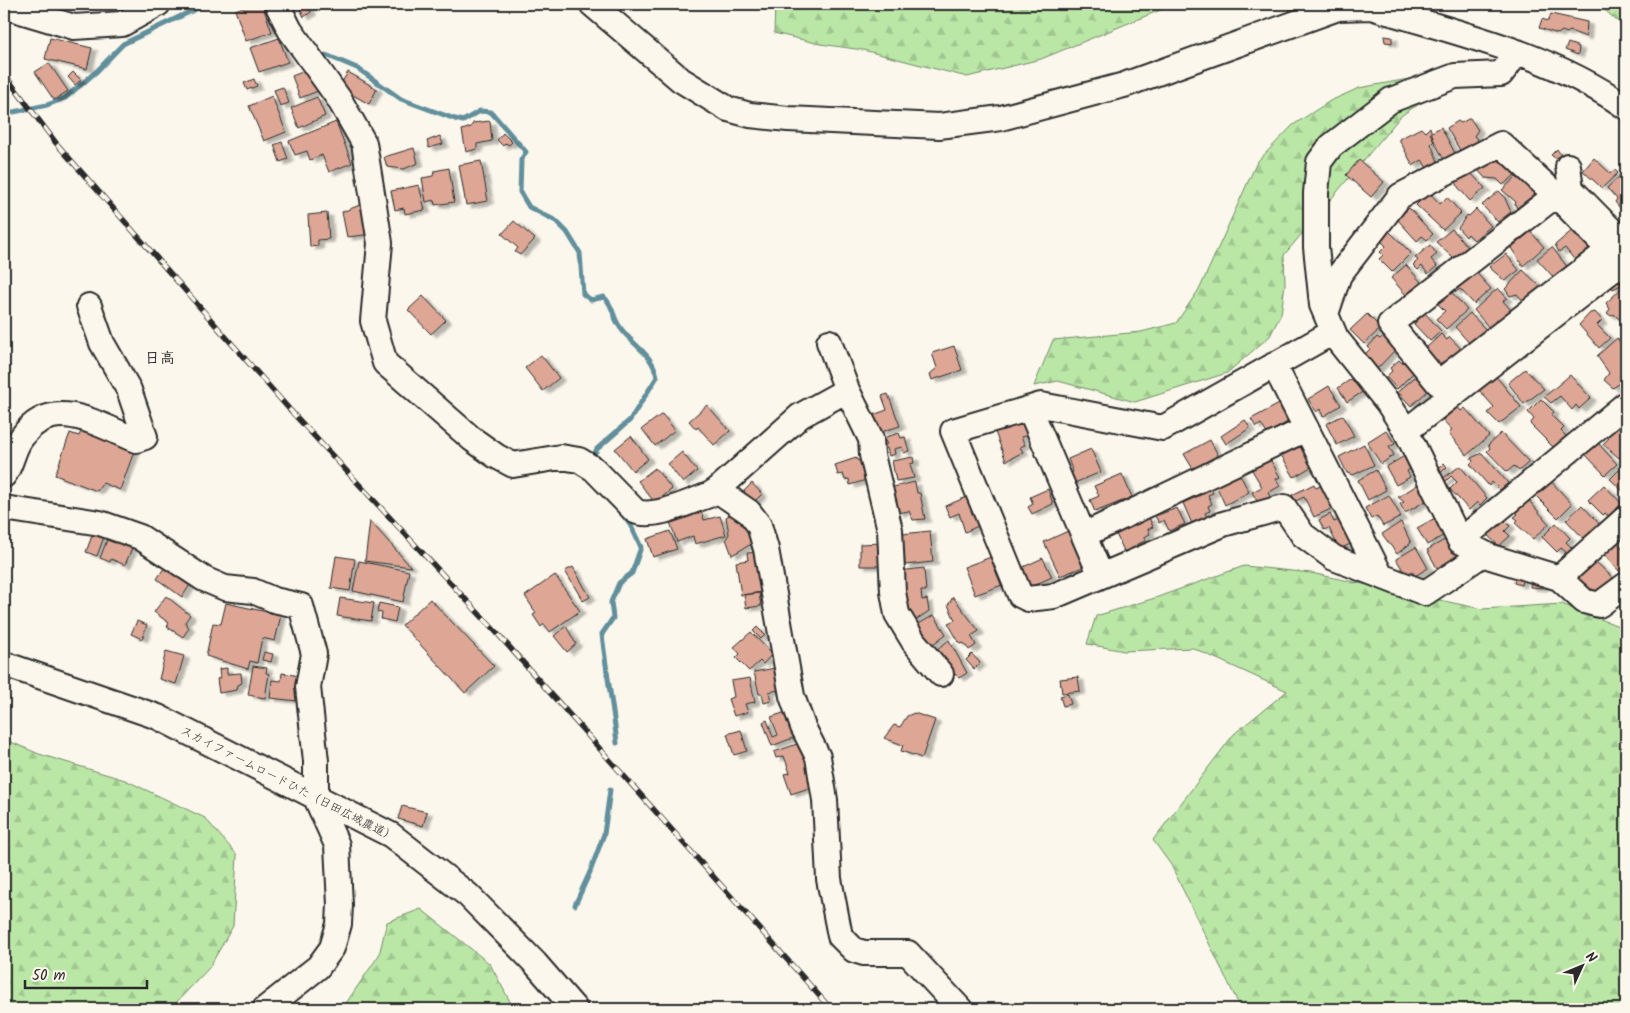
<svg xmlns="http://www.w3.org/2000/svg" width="1630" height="1013" viewBox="0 0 1630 1013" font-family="Kalam,'Klee One',sans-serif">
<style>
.forest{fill:url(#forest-firs);stroke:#728968}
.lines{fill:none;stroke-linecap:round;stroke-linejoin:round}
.stream{stroke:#628f9c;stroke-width:5}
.building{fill:#dda695;stroke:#2b2b2b;filter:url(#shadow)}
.minor-casing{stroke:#2b2b2b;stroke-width:28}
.minor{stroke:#fbf7ec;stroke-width:24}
.rail-casing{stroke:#2b2b2b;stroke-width:5.5}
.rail{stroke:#fbf7ec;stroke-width:4;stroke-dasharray:11;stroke-linecap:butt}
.labels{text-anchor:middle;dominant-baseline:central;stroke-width:4.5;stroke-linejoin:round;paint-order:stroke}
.street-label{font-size:12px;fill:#2b2b2b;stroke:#fbf7ec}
.quarter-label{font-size:15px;font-weight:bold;fill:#2b2b2b;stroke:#fbf7ec}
</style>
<defs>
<pattern id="forest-firs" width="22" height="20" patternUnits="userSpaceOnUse" patternTransform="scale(1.25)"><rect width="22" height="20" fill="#bae7a6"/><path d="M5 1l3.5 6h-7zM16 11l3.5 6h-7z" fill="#a0c68f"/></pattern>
<filter id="shadow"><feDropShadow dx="5.5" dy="3" stdDeviation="1" flood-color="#0004"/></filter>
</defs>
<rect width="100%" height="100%" fill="#fbf7ec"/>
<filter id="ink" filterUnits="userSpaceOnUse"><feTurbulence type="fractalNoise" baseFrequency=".02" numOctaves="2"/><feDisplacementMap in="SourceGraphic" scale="10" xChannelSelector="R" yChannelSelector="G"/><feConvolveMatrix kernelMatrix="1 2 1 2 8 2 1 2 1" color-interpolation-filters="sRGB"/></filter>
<g filter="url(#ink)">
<path class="forest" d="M775,4h400l-134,55 -74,18 -104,-27 -43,-6 -46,-11z
M1598,4h28v25l-1,-1z
M1447,72v16c-15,11 -33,17 -47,29l-116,138 1,29 -4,30 -11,22 -43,37 -92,29 -77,-21 -24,5 19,-46 88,-8 35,-9 24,-35 57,-126 36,-37 37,-24 29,-13z
M1244,566l67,7 171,36 80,-5 64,25v380h-385l-70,-144 -18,-25 81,-106 53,-43 -94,-43 -69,3 -37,-7 9,-28 59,-18z
M4,739l35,15 86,26 80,38 32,37 -4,71 -24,42 -39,41h-166z
M421,909l69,55 24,45h-172l37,-54 8,-33z"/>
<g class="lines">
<path class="stream" d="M326,55l31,13 44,31 54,20 8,2 17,-10 11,1 35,40 -5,8 -1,32 9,15 27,14 11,11 13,21 3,41 8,6 13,-3c9,8 8,17 14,27 11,20 35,28 39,53l-27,43 -33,29 -6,11
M4,114l43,-9 18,-7 32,-27 26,-27 83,-40
M617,743c-4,-37 -11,-73 -15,-109l11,-16 -2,-16 8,-19 13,-10 9,-26 -10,-21 -11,-15
M575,905l15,-33 14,-38 6,-44"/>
</g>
<path class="building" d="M254,4h8l10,28 -26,9 -11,-31z
M307,4l4,8 -7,5 -5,-10z
M1286,4h24l-19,8z
M1551,14l36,8 -1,15 -16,-6 -3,2 -5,-2 -4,3 -19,-6 3,-9 6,2z
M1384,36l8,1v6l-7,-1z
M50,38l42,10 -5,21 -42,-10z
M279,38l9,24 -29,10 -9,-24z
M1568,43l11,4 -1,8 -13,-5z
M49,63l19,28 -14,9 -19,-28z
M310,69l8,22 -18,7 -8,-22z
M73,72l8,8 -6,5 -7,-8z
M348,72l29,17 -8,15 -30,-17z
M254,79l3,7 -10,4 -3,-7z
M283,87l6,16 -9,3 -6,-16z
M272,96l14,36 -22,9 -15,-35z
M317,97l8,19 -26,12 -8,-20z
M1470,118l8,12 -4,6 5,5 -18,11 -14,-24 11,-7 3,2z
M490,121l2,20 -15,3v5l-11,3 -4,-22 9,-3 2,-4z
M336,122l16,41 -23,9 -7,-17 -12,5 -3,-9 -12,4 -6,-14z
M1430,127l4,14 -3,3 8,20 -12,4 -5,-8 -9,6 -14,-27 22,-11 4,4z
M1441,127l15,28 -12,5 -14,-27z
M503,133l9,9 -3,3 -3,-2 -3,3 -6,-6z
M440,136l3,8 -14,4 -2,-7z
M282,142l6,17 -8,3 -6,-17z
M414,148l4,15 -14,6 -17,-2 -3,-10z
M1557,149l4,6 -6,3 -4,-3z
M1491,157l5,4 4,-4 19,15 -16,13 -6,-6 -12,-1 -8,-9z
M1594,158l16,15 5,-3 3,3 -16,15 -19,-17z
M1359,160l25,22 -13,15 -25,-22z
M481,161l7,40 -22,4 -7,-40z
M449,168l5,34 -19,3 -1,-5 -8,2 -4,-24 11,-2 1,-5z
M1469,171l16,17 -15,13 -12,-14 -2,-6 2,-3 2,2z
M1620,176l6,7v19l-6,6 -5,-6 2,-3 -10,-11z
M1516,177l7,5 3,-3 9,11v4l-18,14 -2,-4 1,-2 -14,-12z
M419,185l6,25 -20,4 -1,-6 -9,2 -4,-19z
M1499,191l5,5 7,16 -13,10 -16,-17z
M1429,192l11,12 7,-7 14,16 -18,17 -27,-25z
M360,205l1,5h5l3,19 -4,6 -18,2 -5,-25z
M1409,208l24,26 -6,6 -5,-4 -5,5 -20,-22z
M1476,209l15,17 -17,14 -6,-6 -2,3 -8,-9 9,-13 2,1z
M327,213l2,26 -11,1v6l-8,1 -2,-32z
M514,221l21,18 -15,16 -5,-3 3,-4 -16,-14z
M1575,228l16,17 -14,18 -12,-15 -6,4 -4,-7z
M1452,229l16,18 -15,11 -17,-16z
M1389,231l22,22 -19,19 -13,-13 4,-4 -3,-3 6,-6 -6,-6z
M1530,231l14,16 -21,19 -12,-18z
M1430,245l7,9 -6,5 6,7 -9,8 -6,-8 -4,4 -5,-5 5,-5 -3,-2z
M1552,247l16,21 -12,12 -19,-21z
M1506,254l13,16 -14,11 -16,-14z
M1406,265l15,17 -15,13 -15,-17z
M1473,269l18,20 -17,15 -14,-15 -4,3 -5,-5z
M1523,270l19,18 -18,14 -7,-8 -7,2 -5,-7z
M1615,278l6,1v6l-8,4 -3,-5z
M1626,284v42l-12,-12 -3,2 -4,-3 3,-4 -4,-6z
M1498,288l9,10 -4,3 8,9 -21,19 -16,-19z
M1449,289l18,21 -21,19 -10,-10 9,-8 -10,-10z
M423,296l23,24 -15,14 -23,-24z
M1595,312l7,8 -5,5 13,13 -11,10 -20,-23 11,-12z
M1425,313l16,18 -11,10 -16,-17z
M1470,313l17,18 -16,14 -16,-18z
M1367,314l14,14 -17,16 -14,-14z
M1441,334l6,6 3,-3 12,13 -19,18 -18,-19z
M1383,336l13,13 -20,21 -13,-14 7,-7 -2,-2 9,-10 3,2z
M1617,338l9,12v29l-13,9 -9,-8 5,-7 -12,-17z
M954,346l8,24 -30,10 -2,-6 7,-6 -5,-15z
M541,355l18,23 -16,13 -18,-23z
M1405,359l11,11 -19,19 -11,-12 6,-6 -2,-3 9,-8 3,3z
M1525,369l19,20 -20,15 -16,-21z
M1420,373l9,17 -18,16 -11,-12 -4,4 -2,-3z
M1495,375l26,32 -22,17 -11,-11 6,-6 -16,-18z
M1570,375l21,23 -12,11 -3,-4 -4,5 -12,-14 -9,7 -7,-6z
M1354,377l10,14 -17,11 -9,-14z
M1329,386l12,19 -18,12 -3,-8 -4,3 -8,-13z
M888,394l12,32 -19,6 -1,-3 -5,1 -5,-14 17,-6 -5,-14z
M1541,399l13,13 -3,3 13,13 -3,3 6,6 -12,12 -25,-25 4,-5 -6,-7z
M1281,403l10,17 -24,14 -6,-10 -5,3 -5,-8z
M707,405l23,26 -16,14 -16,-18 -2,2 -7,-8z
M1458,407l3,4 4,-3 24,28 -22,19 -18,-21 3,-4 -9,-10z
M662,414l13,16 -20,16 -13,-17z
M1343,415l11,21 -17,9 -11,-21z
M1245,420l5,8 -24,16 -5,-8z
M1621,420l5,8v23l-7,7 -16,-14 6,-6 -6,-4z
M1021,422l7,13 -7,2 4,8 -5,2 3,5 -17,9 -11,-29z
M82,429l53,20 -15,41 -17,-7 -6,8 -42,-16 15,-42 9,3z
M1386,430l9,14 -6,3 5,8 -13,9 -14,-22z
M899,433l2,5 4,-1 4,14 -5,2 -2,-6 -8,2 1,5 -6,2 -2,-8 -4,1 -1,-4 5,-1 -4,-6z
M1501,433l28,29 -10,9 -5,-5 -7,6 -20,-21 3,-3 -2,-3z
M631,436l17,23 -15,12 -18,-22z
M1210,440l8,15 -25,14 -9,-15z
M1596,441l21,23 -12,11 -21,-22z
M1296,444l10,3 10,17 -22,13 -14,-24z
M1364,444l10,21 -21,10 -6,-2 -8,-16z
M1091,449l10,23 -29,12 -4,-10 5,-2 -5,-13z
M682,452l15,19 -14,12 -15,-19z
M1482,453l26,30 -8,7 -8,-8 -3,4 -19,-22 3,-3 -2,-3z
M1406,455l7,12 -6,4 3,6 -14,8 -10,-18z
M913,457l1,6 -4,1 4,14 -18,3 -4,-20z
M856,458l2,3 7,-2 1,21 -16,5 -1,-6 -4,1 -2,-6 -5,1 -3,-10z
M1270,459l10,18 -4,2 4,7 -12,7 4,7 -12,7 -8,-15 10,-5 -10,-17z
M1444,463l3,4 -7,7 -4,-3z
M1460,466l27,32 -7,7 -3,-3 -8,8 -19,-21 7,-7 -6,-6 -7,7 -2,-4z
M655,468l17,21 -17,14 -17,-22z
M1626,468v26l-16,-15 9,-9 3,2z
M1376,470l10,20 -18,10 -10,-20z
M1238,471l11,21 -24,13 -10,-22z
M1122,474l10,23 -37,15 -5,-12 9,-4 -5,-10z
M1549,479l23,25 -14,14 -25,-25z
M915,482l2,11h3l5,26 -12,1 -4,-9 -11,2 -5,-26z
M1422,482l9,16 -26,15 -5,-9 4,-2 -6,-5z
M752,483l10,11 -11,11 -7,-9 2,-2 -2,-3z
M1314,484l2,4 9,-4 12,22 -23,11 -10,-20 -8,4 -4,-6z
M1604,485l21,22 -10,10 -4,-3 -2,2 -4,-3 -2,2 -15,-15z
M1211,486l2,7 -5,2 4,9 -4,2 2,5 -5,2 2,4 -15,7 -9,-21 20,-9 -1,-4z
M1048,489l5,15 -21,10 -4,-7 5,-3 -3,-7z
M1389,495l12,22 -18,9 -6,-10 -6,3 -6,-11z
M1525,496l24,28 -16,15 -18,-16 3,-3 -4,-3 4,-3 -7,-5z
M967,497l11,29 -13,6 -6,-19 -9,4 -5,-11z
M1582,505l20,22 -16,14 -20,-21z
M1177,508l8,16 -16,7 -5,-11 -5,3 -4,-7z
M701,511l3,9 16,-4 6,19 -31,9 -2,-8 -16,6 -7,-20z
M736,511l19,31 -23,13 -6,-16 3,-5 -3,-17z
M1330,514l4,8 7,-3 12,24 -14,6 -10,-21 -5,2 -5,-10z
M1149,517l4,10 -5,2 2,5 -6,3 1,4 -9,4 2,3 -13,5 -10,-21z
M1437,517l9,17 -19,11 -10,-17z
M1502,518l8,8 -5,5 5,5 -11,10 -13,-12z
M370,521l41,46 -46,-6z
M1401,522l10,21 -14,11 -15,-20z
M1556,523l14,15 -4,4 10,10 -11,11 -5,-5 6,-6 -5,-4 -4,4 -15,-15z
M670,531l7,18 -24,8 -6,-18z
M930,531l3,31 -28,3 -3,-31z
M1068,531l15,36 -23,9 -16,-34z
M93,533l11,4 -7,19 -11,-4z
M1448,538l10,18 -21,12 -10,-18z
M117,539l10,4 -1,3 6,2 -7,17 -14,-6 -1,3 -10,-4 7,-18 8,3z
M1617,542l9,10v12l-7,7 -15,-17z
M881,543l1,23h-22v-22z
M1416,547l12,21 -13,8 -3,-5 -6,4 -10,-16z
M759,552l3,40 -21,3 -5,-33 12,-2 -1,-7z
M336,556l19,3 -5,32 -19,-3z
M991,557l11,28 -27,10 -11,-28z
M1043,558l9,19 -22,10 -9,-19z
M1594,560l21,20 -13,13 -4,-4 -6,6 -16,-16z
M359,561l50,10 -6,31 -50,-11z
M573,567l17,30 -7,4 -18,-30z
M164,568l26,17 -8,12 -25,-18z
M924,568l2,23h-5l1,9 5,-1 2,12 -19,13 -11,-53z
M1516,574l7,2 -2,9 -7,-2z
M555,575l25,36 -30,21 -6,-8 -3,3 -8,-12 3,-2 -11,-17z
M1531,578l12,1 -1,9 -12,-1z
M759,593l2,13 -15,2 -2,-13z
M166,596l24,19 -5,7 4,6 -6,9 -16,-10 2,-4 -15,-11z
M953,597l26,34 -8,5 5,9 -7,5 -5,-7 -4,1 -12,-21 7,-3 -7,-15z
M340,598l34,5 -3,18 -34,-5z
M430,599l64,67 -29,27 -63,-68z
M226,603l55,12 -6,26 -13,-3 -5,25 -7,-2 -2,8 -42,-13 7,-33 8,1z
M379,603l19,4 -3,15 -14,-3 1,-6 -5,-1z
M934,615l12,19 -18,14 -11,-23z
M137,621l10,4 -5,14 -11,-5z
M566,626l10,18 -9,8 -13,-16z
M757,627l8,8 -4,4 -8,-8z
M751,632l21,22 -9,10 -3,-3 -11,10 -13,-13 4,-4 -6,-7z
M949,640l18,33 -8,5 -26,-26z
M166,651l18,5 -8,28 -17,-5z
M264,652l9,2 -2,8 -9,-2z
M972,654l8,9 -6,6 -8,-9z
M253,666l14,2 -1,5 3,1 -4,24 -17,-3z
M227,668v6l14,-1 1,10 -4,2 -1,5 -18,3 -2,-14 3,-1 -1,-9z
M775,668l4,22 -10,2 2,9 -7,2 -2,-9h-3l-5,-22z
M282,673l18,3 -3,25 -27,-3 2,-18 9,1z
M1078,677l2,14 -18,2 -2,-14z
M750,678l5,24 -10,2 3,8 -14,4 -6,-17 6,-2 -3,-16z
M1068,694l3,10 -8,2 -3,-10z
M789,711l9,25 -26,10 -9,-24 4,-2 6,17 5,-2 -7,-18z
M914,713l21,7 -13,38 -21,-7 2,-6 -19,-7 10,-13 6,2 7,-11z
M741,730l6,21 -13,4 -7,-21z
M800,743l15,43 -24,8 -7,-20 6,-1 -6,-17 -8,2 -2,-6z
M402,806l25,6 -4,14 -25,-7z"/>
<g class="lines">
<g class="minor-casing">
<path id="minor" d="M277,4l13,26 49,69 25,44 16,100 -7,78 12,42 87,76 24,17 17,9 48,-8 18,3 15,9 41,42c18,9 56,-10 74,-16l8,-5 83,-74 47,-26
M592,4l89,76 47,29 22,6 38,4 151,7 62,-8 123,-33 214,-77 33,-1c87,26 180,47 255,100
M4,6l70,21 48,-3 36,-20
M1518,52l-17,22 -46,2 -64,24 -60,46 -12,16 -3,31v54l6,58 14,33 52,65 18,28 54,110 31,16 68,21 25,23 15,4 27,-20
M1568,166l3,23 55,56
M1326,314l13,-39 61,-79 101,-52 55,51 53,55 -171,133 -48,-59 166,-129
M1333,332l-170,96 -122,-23 -88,26 67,164 8,4 26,-3 169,-72 61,-17 19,28 31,23 91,35 58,-39
M829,342l18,48 24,49 1,16 18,75 3,62 4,22 17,28 27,32
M1274,365l107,211
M1030,409l71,167
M1406,431l214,-167 6,6
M4,475c8,-11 9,-27 18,-38 31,-43 76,-12 114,3l9,-3 -16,-47 -27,-47 -13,-37
M717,490l32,22 10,13 7,24 26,147 11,31 15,30 7,43 4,79 11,57 14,14 10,3h44l52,56
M4,508l96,15 40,14 64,42 21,9 28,3 21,9 27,6 13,48 -6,33 8,74v37l21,47 3,60 -1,19 -7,24 -14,19 -53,42
M1084,535l222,-106
M1460,541l166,-137
M1559,578l67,-60
M4,664l154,53 233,118 77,60 67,68 40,46"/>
</g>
<use href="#minor" class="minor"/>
<g class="rail-casing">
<path id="rail" d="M4,74l52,69 234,267 206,222 335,377"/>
</g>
<use href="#rail" class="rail"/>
</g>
</g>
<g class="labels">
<g class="street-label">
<text transform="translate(288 784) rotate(27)">スカイファームロードひた（日田広域農道）</text>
</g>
<g class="quarter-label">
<text x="160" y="359">日高</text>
</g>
</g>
<rect width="1630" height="1013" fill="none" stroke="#fbf7ec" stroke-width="20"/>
<rect x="10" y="10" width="1610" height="993" fill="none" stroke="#2b2b2b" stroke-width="2" filter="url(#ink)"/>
<g transform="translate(1582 966) rotate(46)" stroke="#fbf7ec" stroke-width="4" paint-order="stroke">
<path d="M0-4L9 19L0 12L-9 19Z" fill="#2b2b2b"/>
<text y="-8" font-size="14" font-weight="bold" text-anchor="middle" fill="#2b2b2b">N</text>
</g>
<path d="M25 980v8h122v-8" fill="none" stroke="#2b2b2b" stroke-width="2.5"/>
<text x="32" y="980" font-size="15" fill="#2b2b2b" stroke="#fbf7ec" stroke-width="4" paint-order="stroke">50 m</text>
</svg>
